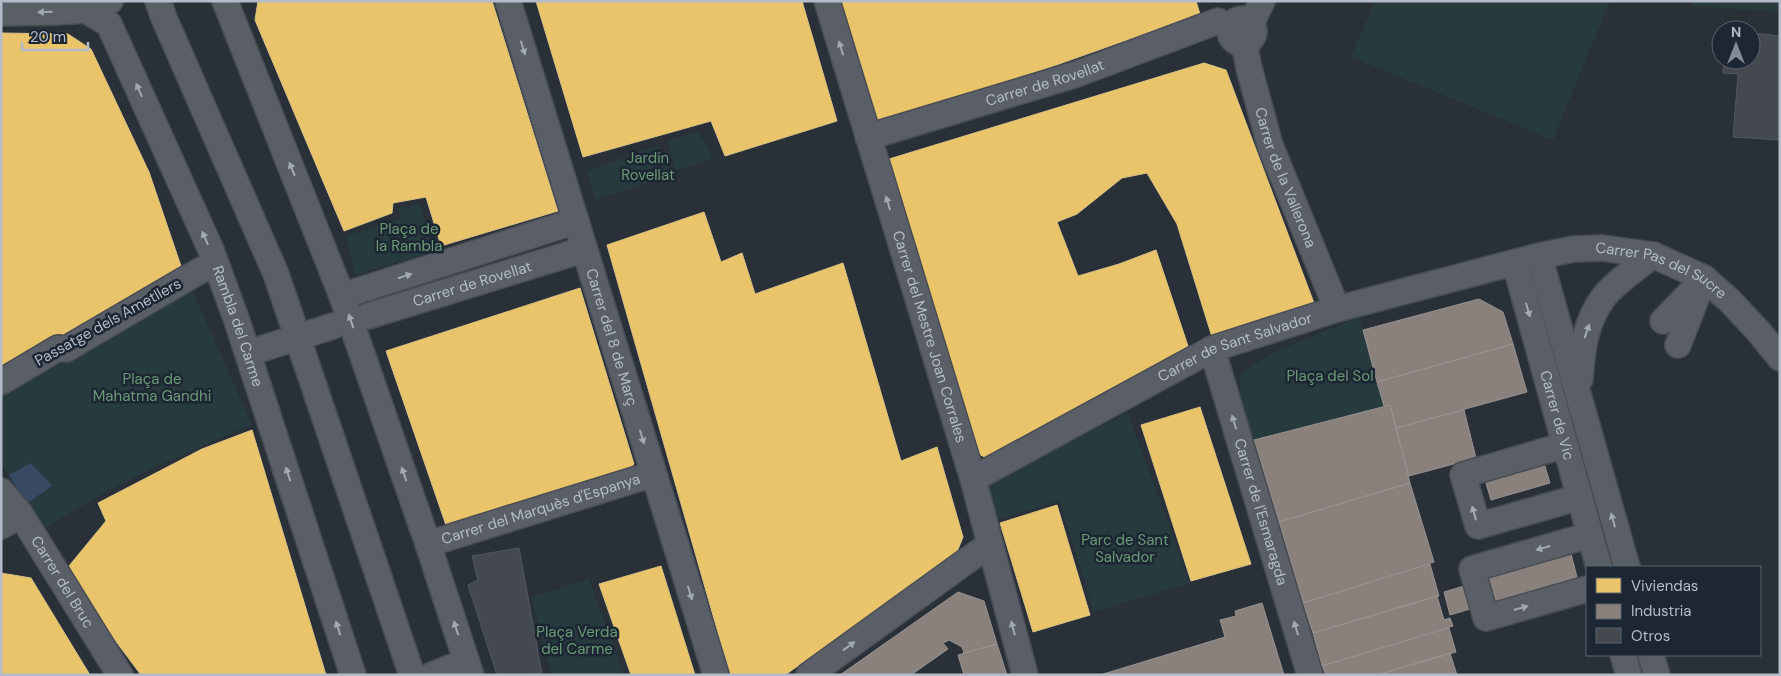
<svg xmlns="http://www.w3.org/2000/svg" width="1781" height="676" viewBox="0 0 1781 676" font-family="'DM Sans',sans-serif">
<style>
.green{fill:#273a3e}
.water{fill:#384963}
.homes{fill:#e9c46a;stroke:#d9c286}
.industry{fill:#8a817c;stroke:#979393}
.building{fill:#444950;stroke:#52575f}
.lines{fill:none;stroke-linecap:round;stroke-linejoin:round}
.minor-casing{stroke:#484c53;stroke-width:28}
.minor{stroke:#5a5e66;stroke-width:25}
.oneway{fill:#a2a9b5}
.labels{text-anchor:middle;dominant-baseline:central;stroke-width:5;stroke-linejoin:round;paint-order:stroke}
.street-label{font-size:15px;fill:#b4bcc9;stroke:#1d2633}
.park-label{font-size:15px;fill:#6b9a76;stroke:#1d2633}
</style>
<rect width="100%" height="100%" fill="#2a3038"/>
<path class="green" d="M1375,1h235l-57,139 -202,-83z
M1695,1h85v11l-88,-6z
M699,132l14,27 -38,12 -8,-30z
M659,145l12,31 -76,24 -8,-29z
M419,203l17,48 -81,24 -9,-39 54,-17 -1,-10z
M189,283l63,142c-72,29 -143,62 -208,104l-43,-65v-74z
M1359,317l25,89 -130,34 -15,-44 2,-23 27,-18z
M1128,413l62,170 -96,29 -35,-111 -67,20 -11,-39 59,-25z
M589,579l35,96h-72l-21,-78z"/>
<path class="water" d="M31,463l21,23 -26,18 -17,-29z"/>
<path class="homes" d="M258,1h234l66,210 -117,35 -15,-49 -33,6 -1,10 -48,18 -89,-211z
M536,1h266l35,120 -112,35 -14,-35 -128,36z
M837,1h359l4,13 -324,115z
M1,33l67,1 23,15 58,123 33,97 -181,102z
M1204,63l22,7 88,233 -102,34 -35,-113 -30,-51 -25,5 -45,36 -20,8 21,54 41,-12 37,-14 34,102 -196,109 -25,-11 -80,-291z
M704,212l17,50 21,-9 13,41 88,-31 58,198 36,-14 26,90 -8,20 -170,118h-55l-123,-430z
M580,288l54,176 -9,11 -177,56 -62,-180z
M1200,407l51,157 -60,17 -50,-156z
M252,430l74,245h-185l-77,-103 42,-51 -8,-18 104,-54z
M1057,505l33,110 -57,17 -33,-109z
M661,566l34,109h-64l-32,-91z
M1,573l30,5 59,97h-89z"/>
<path class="industry" d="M1479,299l24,13 10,32 -136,38 -14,-52z
M1513,344l14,48 -131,36 -6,-23 -6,1 -7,-24z
M1390,405l20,78 -131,39 -25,-82z
M1464,410l12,48 -67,18 -13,-48z
M1544,463l6,20 -59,17 -6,-20z
M1410,483l24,79 -131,41 -24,-81z
M1571,554l6,23 -127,38 -6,-23z
M1430,564l9,32 -126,37 -10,-30z
M958,592l26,9 13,43 -33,9 -2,-6 -13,-7 -6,3 5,6 -37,26h-71z
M1437,596l7,24 6,-2 3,8 -131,40 -9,-33z
M1262,603l22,72h-184l125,-38 -5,-17 16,-4 -1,-5z
M1449,628l7,24 -79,23h-51l-4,-9z
M997,644l10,31h-43l-6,-20z
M1450,653l7,22h-80z"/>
<path class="building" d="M1751,33l29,3v104l-47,-3 5,-63 -15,-1 1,-13h27z
M519,548l23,126 -45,1 -29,-90 10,-5 -6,-24z"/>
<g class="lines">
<g class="minor-casing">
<g id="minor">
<path id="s1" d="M82,1l3,9 24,14 102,226 26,71 116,354"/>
<path d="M158,1l6,17 112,256 136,401"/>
<path d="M225,1l117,295 86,248 43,131"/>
<path id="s2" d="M508,1l208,674"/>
<path id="s3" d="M827,1l146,478 52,196"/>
<path d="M1,13l56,-1 28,-2 25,-9"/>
<circle cx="1242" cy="31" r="12"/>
<path d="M1251,24l11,-23"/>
<path id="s4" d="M1244,43l5,25 21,77 67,164"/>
<path id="s5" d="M868,137l209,-63 141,-53"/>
<path d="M1539,256l88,311"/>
<path id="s6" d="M1515,263l84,304"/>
<path d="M342,296l234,-75"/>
<path id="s7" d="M368,316l208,-64"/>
<path d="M1663,321l33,-34"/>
<path d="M1678,345l26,-67"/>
<path id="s8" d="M1212,349l98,326"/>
<path d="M258,350l75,-24"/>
<path d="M1580,379c2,-29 5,-56 23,-81 9,-13 36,-32 50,-43"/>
<path d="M1,382l57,-34 8,1 130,-76 19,-10"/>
<path d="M1565,445l-102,30 15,51 102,-29"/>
<path id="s9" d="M973,479l239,-130 125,-40 202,-53 35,-7 28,-1 51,7 51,23 26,23 29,31 21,26"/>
<path id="s10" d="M1,491l20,24 99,160"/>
<path d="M1,526l20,-11"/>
<path id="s11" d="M428,544l225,-70"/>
<path d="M1587,589l-101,29 -14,-49 118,-34"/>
<path d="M1623,655l6,20"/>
<path d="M1651,655l6,20"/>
<path d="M432,675l20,-8"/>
<path d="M809,675l181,-131"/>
</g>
</g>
<use href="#minor" class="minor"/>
</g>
<defs><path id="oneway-solid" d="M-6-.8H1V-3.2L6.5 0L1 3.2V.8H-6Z" transform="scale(1.25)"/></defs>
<g class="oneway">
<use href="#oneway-solid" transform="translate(45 12) rotate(179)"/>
<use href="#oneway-solid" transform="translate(523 48) rotate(73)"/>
<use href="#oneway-solid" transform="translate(841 48) rotate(-107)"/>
<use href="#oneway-solid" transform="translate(139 90) rotate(-114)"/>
<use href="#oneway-solid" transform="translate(292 169) rotate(-112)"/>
<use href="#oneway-solid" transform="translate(888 203) rotate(-107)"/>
<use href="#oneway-solid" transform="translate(205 238) rotate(-114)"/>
<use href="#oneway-solid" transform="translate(405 276) rotate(-18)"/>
<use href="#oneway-solid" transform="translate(1528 310) rotate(74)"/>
<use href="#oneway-solid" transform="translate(351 321) rotate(-109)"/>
<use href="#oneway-solid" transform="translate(1587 331) rotate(-71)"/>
<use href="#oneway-solid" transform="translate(1234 422) rotate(-107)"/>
<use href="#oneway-solid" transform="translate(642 437) rotate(73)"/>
<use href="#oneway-solid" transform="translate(288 474) rotate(-108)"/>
<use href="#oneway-solid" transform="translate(404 474) rotate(-109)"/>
<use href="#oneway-solid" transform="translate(1474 513) rotate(-106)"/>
<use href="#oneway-solid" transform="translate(1613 520) rotate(-106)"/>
<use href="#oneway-solid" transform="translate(1543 548) rotate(164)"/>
<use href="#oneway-solid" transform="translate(690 593) rotate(73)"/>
<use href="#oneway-solid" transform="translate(1521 608) rotate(-16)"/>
<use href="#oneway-solid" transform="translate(338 628) rotate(-108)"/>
<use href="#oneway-solid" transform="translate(456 628) rotate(-108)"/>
<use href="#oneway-solid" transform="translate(1013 628) rotate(-105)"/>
<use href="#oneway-solid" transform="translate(1296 628) rotate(-107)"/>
<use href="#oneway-solid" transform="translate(849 646) rotate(-36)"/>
</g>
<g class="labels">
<g class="street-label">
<text stroke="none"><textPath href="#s5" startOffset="185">Carrer de Rovellat</textPath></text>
<text stroke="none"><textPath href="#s4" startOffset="141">Carrer de la Vallerona</textPath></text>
<text stroke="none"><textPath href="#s9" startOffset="740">Carrer Pas del Sucre</textPath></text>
<text stroke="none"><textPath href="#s7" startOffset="109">Carrer de Rovellat</textPath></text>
<text transform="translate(108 322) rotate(-29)">Passatge dels Ametllers</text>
<text stroke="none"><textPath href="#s1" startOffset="366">Rambla del Carme</textPath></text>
<text stroke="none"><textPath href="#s3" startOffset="351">Carrer del Mestre Joan Corrales</textPath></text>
<text stroke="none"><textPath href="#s2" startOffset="352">Carrer del 8 de Març</textPath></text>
<text stroke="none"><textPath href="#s9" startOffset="294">Carrer de Sant Salvador</textPath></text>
<text stroke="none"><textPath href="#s6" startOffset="158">Carrer de Vic</textPath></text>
<text stroke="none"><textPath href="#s11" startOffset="118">Carrer del Marquès d'Espanya</textPath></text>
<text stroke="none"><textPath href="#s8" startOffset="170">Carrer de l'Esmaragda</textPath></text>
<text stroke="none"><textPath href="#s10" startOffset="110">Carrer del Bruc</textPath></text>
</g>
<g class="park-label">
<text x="648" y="158">Jardín<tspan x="648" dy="17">Rovellat</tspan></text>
<text x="409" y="229">Plaça de<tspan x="409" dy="17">la Rambla</tspan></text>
<text x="1330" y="376">Plaça del Sol</text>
<text x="152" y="379">Plaça de<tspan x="152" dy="17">Mahatma Gandhi</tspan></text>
<text x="1125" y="540">Parc de Sant<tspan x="1125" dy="17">Salvador</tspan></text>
<text x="577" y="632">Plaça Verda<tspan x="577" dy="17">del Carme</tspan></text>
</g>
</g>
<rect width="1781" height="676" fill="none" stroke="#b4bcc9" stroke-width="5"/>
<rect x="1586" y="566" width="175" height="90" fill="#1d2633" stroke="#59626f"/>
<rect x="1596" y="578" width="25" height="15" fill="#e9c46a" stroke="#59626f"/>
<text x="1631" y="591" font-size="15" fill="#b4bcc9">Viviendas</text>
<rect x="1596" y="604" width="25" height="15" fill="#8a817c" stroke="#59626f"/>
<text x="1631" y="616" font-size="15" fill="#b4bcc9">Industria</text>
<rect x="1596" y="628" width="25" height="15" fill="#444950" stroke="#59626f"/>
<text x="1631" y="641" font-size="15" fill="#b4bcc9">Otros</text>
<g transform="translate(1736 45)"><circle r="24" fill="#1d2633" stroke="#59626f"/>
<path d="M0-4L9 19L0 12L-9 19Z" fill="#848b96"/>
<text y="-8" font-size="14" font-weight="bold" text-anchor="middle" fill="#b4bcc9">N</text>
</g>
<path d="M22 42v8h66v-8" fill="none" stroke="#b4bcc9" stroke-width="2.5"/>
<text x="30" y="42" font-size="15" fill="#b4bcc9" stroke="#1d2633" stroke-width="4" paint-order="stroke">20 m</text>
</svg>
